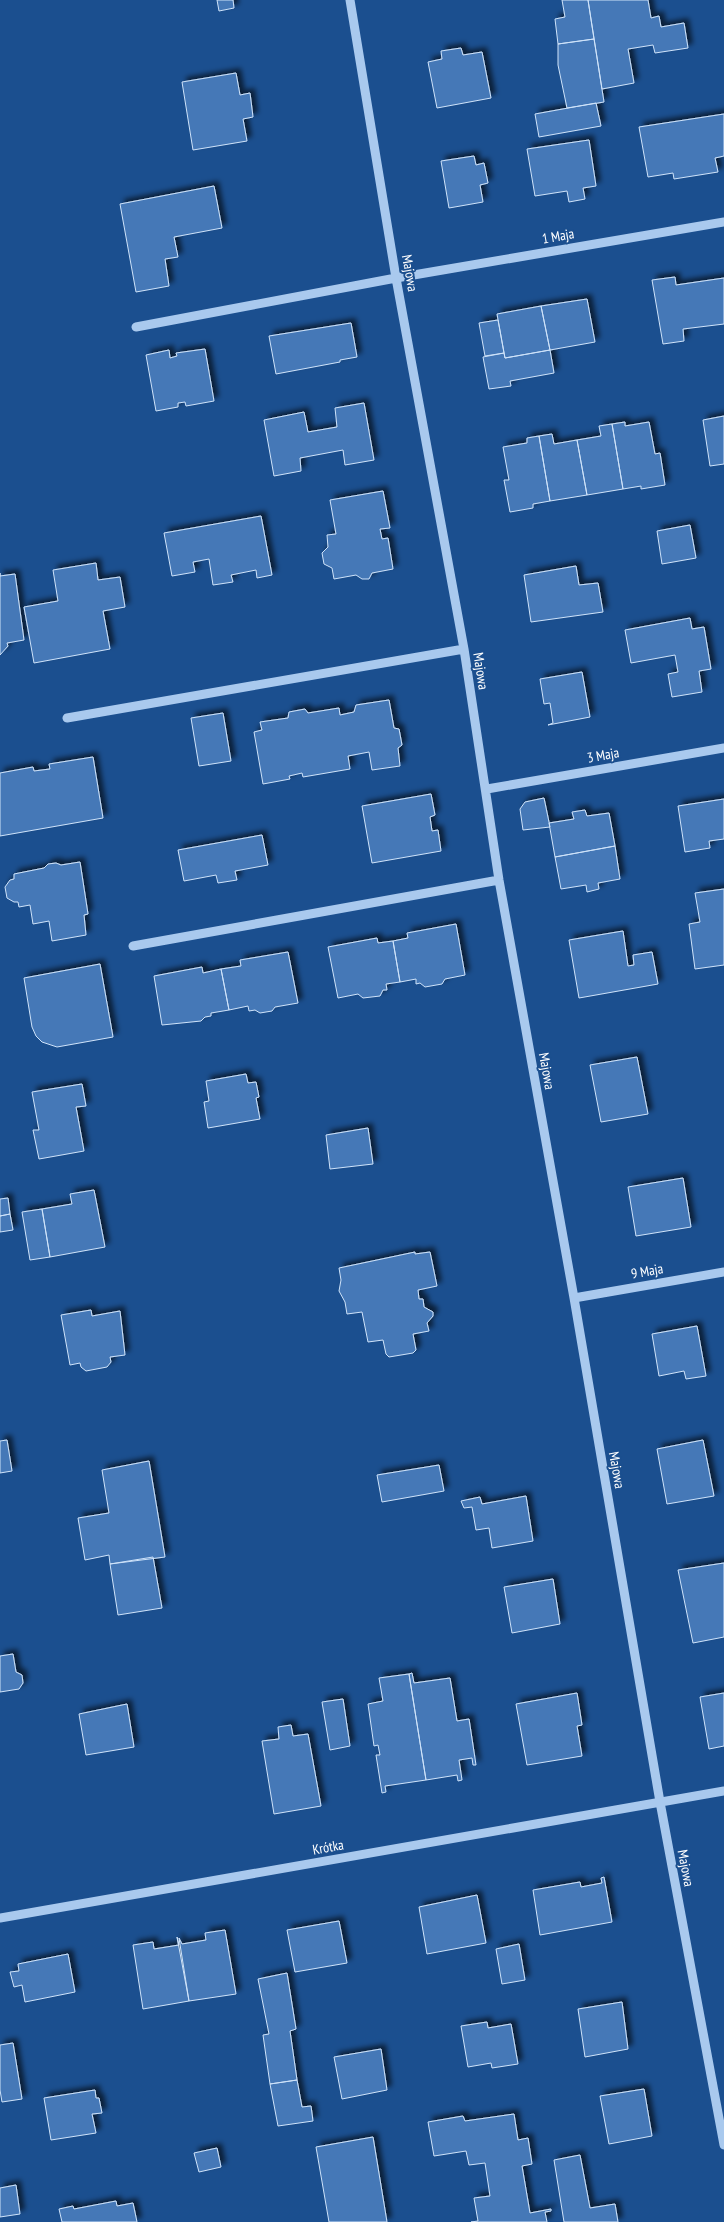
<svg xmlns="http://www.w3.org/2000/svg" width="724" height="2222" viewBox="0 0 724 2222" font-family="'PT Sans Narrow',sans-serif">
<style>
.building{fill:#4478b7;stroke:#cfe3fa;filter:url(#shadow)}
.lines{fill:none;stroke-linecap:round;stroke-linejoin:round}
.minor{stroke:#a9c9ee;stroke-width:9}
.labels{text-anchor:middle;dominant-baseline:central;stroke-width:4;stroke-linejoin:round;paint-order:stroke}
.street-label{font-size:14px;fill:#fff;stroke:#1b4f8f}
</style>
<defs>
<filter id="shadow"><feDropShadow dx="4.5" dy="-4.5" stdDeviation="2.5" flood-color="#0009"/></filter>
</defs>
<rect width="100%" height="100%" fill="#1b4f8f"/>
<path class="building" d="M217,0h16l1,8 -15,3z
M562,0h26l6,39 -36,5 -3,-25 10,-2z
M588,0h60l3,18 8,-2 2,11 23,-4 4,25 -33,5 -2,-8 -25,4 6,34 -32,6z
M594,39l10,63 -37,6 -9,-43v-21z
M461,48l2,7 19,-3 9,46 -54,10 -9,-46 14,-3 -1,-8z
M236,73l4,22 10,-2 3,24 -10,2 4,22 -54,9 -11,-68z
M596,103l5,23 -62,11 -4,-23z
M724,114v42l-9,2 3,14 -44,7 -1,-6 -25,4 -9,-50z
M589,140l7,46 -13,2 2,11 -16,3 -2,-11 -32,5 -8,-47z
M474,156l2,9 8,-2 4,20 -8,2 3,17 -34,6 -8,-47z
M214,186l8,42 -48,9 4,20 -13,2 4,27 -33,6 -16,-88z
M675,277l1,8 48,-7v46l-41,5 1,12 -21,3 -11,-64z
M587,299l8,43 -45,8 -9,-44z
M541,306l9,44 -45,8 -8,-44z
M498,320l6,33 -19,3 -6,-33z
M351,323l6,34 -17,3v2l-64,12 -7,-38z
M205,349l9,52 -28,5 -1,-4 -7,1v4l-22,4 -10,-56 23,-5 1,8 7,-2 -1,-3z
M550,350l4,23 -44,8 1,5 -22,3 -6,-32 21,-4 1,5z
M364,403l10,57 -29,5 -2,-15 -43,8 1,13 -27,5 -10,-56 40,-8 4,20 29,-5 -2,-19z
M724,416v48l-14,2 -7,-46z
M625,422v4l24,-4 6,32 5,-1 5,32 -24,4v-3l-18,3 -11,-65z
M612,424l11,65 -36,6 -10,-55 24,-4 -2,-10z
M552,434l2,10 23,-4 10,55 -37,6 -11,-65z
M539,436l11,65 -17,3v4l-23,4 -6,-32h5l-6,-33 24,-4v-5z
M383,491l7,37 -10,1 2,10 6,-1 5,31 -21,4 -3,6h-7l-6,-4 -22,4 -2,-11 -8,-4 -2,-11 6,-6 -1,-12 9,-1 -6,-34z
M261,516l11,59 -15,3 -1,-8 -25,5 2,7 -20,3 -4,-26 -16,3 2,10 -23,4 -8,-43z
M690,525l6,33 -34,6 -5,-33z
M96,563l2,17 22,-3 5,30 -22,4 7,38 -76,14 -10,-56 34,-6 -5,-31z
M576,566l3,19 19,-2 5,29 -72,10 -7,-47z
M0,573v3l15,-2 9,66 -17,3 1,3 -8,9z
M690,618l2,11 12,-2 7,42 -12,2 3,21 -30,5 -4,-23 10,-2 -3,-17 -44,8 -6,-33z
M582,672l8,45 -42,8 5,-2 -3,-20 -6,1 -4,-25z
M389,700l5,28 5,1 3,16 -4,3 2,18 -28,4 -3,-18 -21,4 2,13 -47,8 -1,-4 -13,3 1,3 -27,5 -9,-52 8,-2 -2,-8 28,-4 1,-6 16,-3 3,4 31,-5 1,7 14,-3 2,-7z
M223,713l8,48 -32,5 -8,-48z
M93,757l10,61 -103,18v-63l33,-6 1,4 16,-2 -1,-5z
M431,794l4,21 -5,2 2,14 6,-1 3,21 -69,12 -10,-57z
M544,798l6,29 -27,3 -3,-21 5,-7z
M724,799v40l-15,2 1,7 -25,4 -7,-46z
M585,810l2,6 22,-3 6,33 -60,11 -6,-34 25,-4 -2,-7z
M262,835l6,30 -33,6 2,9 -19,3 -2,-8 -32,6 -6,-31z
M615,846l5,33 -22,4 1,6 -12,3 -1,-7 -25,4 -6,-32z
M80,862l8,52 -4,1 2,20 -34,6 -3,-20 -16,3 -3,-19 -11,2 -1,-5h-4l-7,-4 -2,-11 5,-7 4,-1v-5l30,-6 4,-4 8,-1 5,2z
M724,889v76l-29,4 -6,-45 11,-2 -5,-29z
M456,924l9,51 -20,4 -3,5 -17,3 -5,-4 -4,1v-5l-16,3 -7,-41 15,-3 -1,-5z
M623,931l5,35 6,-1 -1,-10 19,-3 6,32 -79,14 -10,-58z
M377,938l1,5 15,-2 7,41 -14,2 1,6h-4l-3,6 -17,2 -5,-4 -20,4 -10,-51z
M288,952l10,51 -23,4 -3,4 -12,2 -5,-3 -6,1 -1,-5 -19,4 -8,-41 20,-3 -1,-6z
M100,964l13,73 -56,10 -15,-5 -6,-6 -4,-9 -8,-49z
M202,967l1,6 18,-4 8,41 -18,3v3l-6,1 -4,4 -39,4 -8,-49z
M637,1057l11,57 -47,8 -11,-57z
M246,1074l2,9 8,-1 3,15 -3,1 4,21 -52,9 -4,-26 5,-1 -3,-20z
M82,1084l4,22 -10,1 8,44 -45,8 -6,-29h6l-7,-38z
M368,1128l5,36 -43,5 -4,-34z
M683,1178l8,49 -55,9 -8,-49z
M94,1190l11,57 -55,10 -8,-48 30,-5 -2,-10z
M8,1198l2,16 -10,2v-17z
M42,1209l8,48 -20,3 -8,-48z
M10,1214l3,16 -13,2v-16z
M415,1252v2l15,-2 7,34 -19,4 1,9h4l1,8 9,5v4l-6,7 2,8 -16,3 3,16 -3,3 -24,4 -3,-3 -3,-14 -15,2 -6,-30 -15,2 -2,-12 -6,-11 2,-11 -2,-12z
M91,1310l1,6 28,-5 5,44 -15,2 1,5 -4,5 -21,4 -5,-4 -1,-4 -10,2 -9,-50z
M697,1326l9,50 -20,3 -2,-8 -25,5 -7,-42z
M7,1440l5,31 -12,2v-32z
M703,1440l11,56 -47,8 -10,-55z
M149,1461l16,96 -55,7 -1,-9 -24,5 -7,-42 31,-5 -7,-43z
M439,1465l5,26 -62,11 -5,-27z
M526,1496l7,45 -41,7 -3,-20 -13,2 -4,-23 -8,1 -3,-7 19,-4 2,7z
M153,1557l9,51 -44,7 -8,-51z
M724,1563v74l-31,6 -15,-73z
M553,1579l7,45 -48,9 -8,-46z
M13,1654l3,18 6,3 1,8 -4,6 -19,3v-36z
M412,1673l2,10 36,-5 7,43 12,-2 7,46h-3l-1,-7 -13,2 3,20 -4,1 -1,-6 -31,5 -17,-106z
M409,1674l17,106 -41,6 1,6 -4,1 -6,-38h4l-2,-10 -4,1 -6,-42 15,-3 -4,-23z
M577,1693l5,32 -5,1 5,30 -55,9 -11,-61z
M724,1693v53l-15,3 -9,-52z
M343,1699l7,47 -20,4 -8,-48z
M127,1704l7,43 -48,8 -7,-41z
M291,1725l2,11 15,-2 13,72 -47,8 -12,-73 17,-2 -1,-12z
M604,1877l8,45 -72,13 -7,-45 47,-8 1,5 21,-4 -1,-5z
M477,1895l9,48 -59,11 -8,-47z
M339,1921l8,42 -52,9 -8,-42z
M225,1930l11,64 -47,7 -10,-63 3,6 24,-4 -1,-7z
M177,1937l12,64 -46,8 -10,-64 20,-3 1,7 25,-4z
M519,1944l6,36 -23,4 -6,-35z
M68,1954l7,38 -50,10 -3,-17 -8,2 -4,-15 9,-1 -1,-7z
M287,1973l9,56 -6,2 7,49 -27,4 -7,-49 6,-1 -11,-55z
M622,2002l6,47 -43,8 -7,-48z
M487,2022l1,6 23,-4 7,40 -26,4 -1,-5 -23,4 -7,-41z
M13,2043l9,56 -20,3 -2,-12v-45z
M381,2049l6,41 -45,9 -8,-42z
M297,2080l5,27 9,-1 2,15 -35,5 -8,-42z
M644,2089l8,47 -43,8 -9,-48z
M95,2090l1,8h3l3,15 -10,1 4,19 -45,7 -7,-42z
M514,2114l4,26 10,-2 4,26 -10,2 8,47 21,-4v2l-6,1 2,10h-76l7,-1 -4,-23 16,-2 -5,-33 -16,2 -3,-14 -32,5 -6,-34 35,-6 2,5z
M373,2137l14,85h-58l-13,-75z
M217,2148l4,19 -22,5 -5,-19z
M580,2155l10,53 25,-4 3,18h-54l-10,-62z
M16,2185l4,29 -20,3v-29z
M116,2201l1,5 16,-3 4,19h-75l-3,-13 14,-3 1,3z"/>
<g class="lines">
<path class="minor" d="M350,0l46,278 68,371 35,231 75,418 86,504 64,343
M136,327l260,-49 328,-56
M67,718l397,-69
M487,789l237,-41
M133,946l366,-66
M574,1298l150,-26
M0,1918l724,-127"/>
</g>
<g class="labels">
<g class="street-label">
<text transform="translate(558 236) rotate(-10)">1 Maja</text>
<text transform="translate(410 273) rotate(80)">Majowa</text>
<text transform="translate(481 671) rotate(81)">Majowa</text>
<text transform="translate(603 755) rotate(-10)">3 Maja</text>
<text transform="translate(547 1071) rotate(80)">Majowa</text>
<text transform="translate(647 1271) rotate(-10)">9 Maja</text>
<text transform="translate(617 1470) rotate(80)">Majowa</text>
<text transform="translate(328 1847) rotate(-10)">Krótka</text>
<text transform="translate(686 1868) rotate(79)">Majowa</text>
</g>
</g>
</svg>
